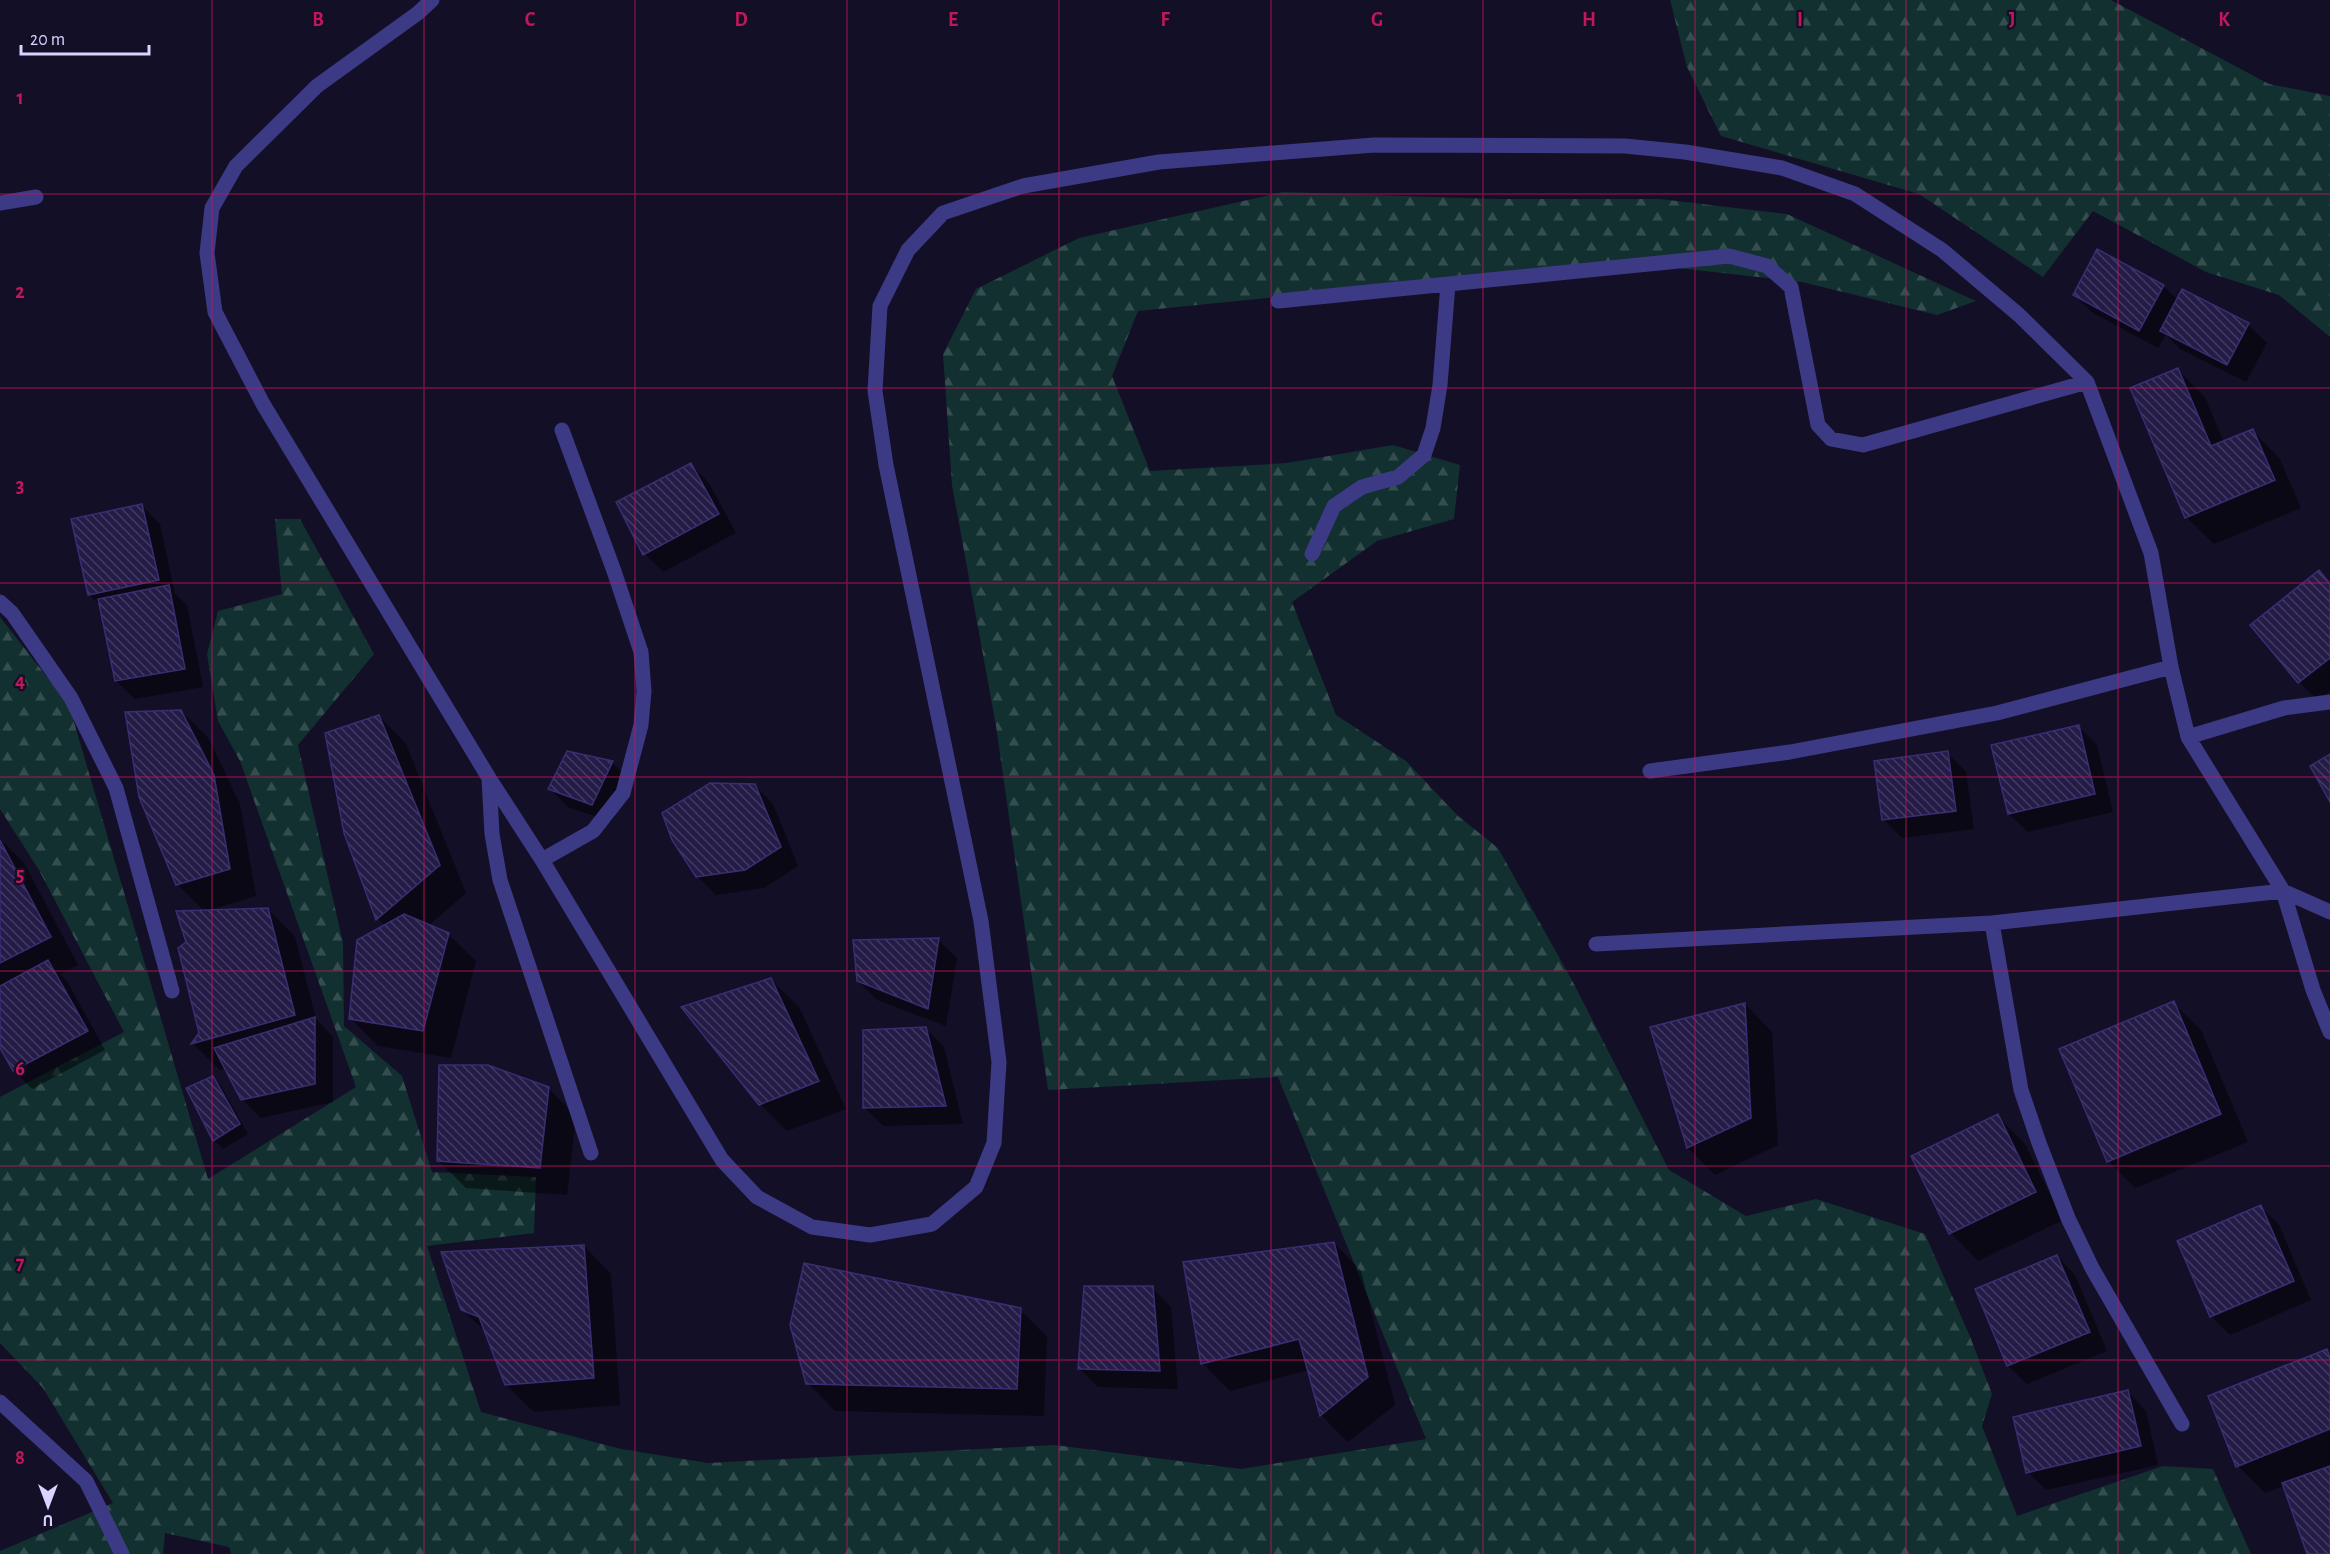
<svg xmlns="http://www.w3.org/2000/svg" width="2330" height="1554" viewBox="0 0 2330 1554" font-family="'Alegreya Sans',sans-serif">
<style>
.forest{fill:url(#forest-firs)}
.shadow{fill:#0007}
.building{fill:url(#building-back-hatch);stroke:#3b2d73;stroke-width:1.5}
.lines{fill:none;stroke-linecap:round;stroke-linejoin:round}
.minor{stroke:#3d3a85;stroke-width:15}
.grid{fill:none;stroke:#c2185b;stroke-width:1.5;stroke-opacity:0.55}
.grid-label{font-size:20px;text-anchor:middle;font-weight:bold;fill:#c2185b;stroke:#130f26;stroke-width:4.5;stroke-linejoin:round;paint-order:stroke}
</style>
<defs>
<pattern id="forest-firs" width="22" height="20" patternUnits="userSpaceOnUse" patternTransform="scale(1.5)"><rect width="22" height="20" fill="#12302f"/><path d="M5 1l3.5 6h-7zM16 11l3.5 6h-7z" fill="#344d4e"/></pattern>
<pattern id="building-back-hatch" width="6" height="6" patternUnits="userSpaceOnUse" patternTransform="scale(1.5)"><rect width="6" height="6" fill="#241b47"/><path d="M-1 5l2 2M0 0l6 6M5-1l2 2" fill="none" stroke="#433b63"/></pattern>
</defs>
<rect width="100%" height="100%" fill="#130f26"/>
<path class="forest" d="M1670,0h441l158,84 61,12v241l-51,-42 -73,-23 -113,-61 -50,66 -124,-83 -198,-58 -34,-69z
M1283,192l212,7h165l127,15 189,87 -39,14 -135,-33 -177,-20 -487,49 -26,65 38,95 137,-8 106,-18 67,20 -6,54 -77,22 -85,61 44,113 70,46 52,55 40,32 76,136 95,186 77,46 70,-17 109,35 46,105 21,55 -10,32 35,90 146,-50 50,3 38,85h-2020l-2,-7 -64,-14 -2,21h-163v-3l113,-48 -70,-115 -43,-45v-246l124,-65 -85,-162 -39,-61v-192l69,88 139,474 148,-92 -116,-326 -22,-40 -11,-67 11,-43 64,-17 -7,-75h25l74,135 -76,91 45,198 1,83 58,50 30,96 104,5 -2,56 -107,13 54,166 140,37 87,14 347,-18 186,24 185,-30 -148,-362 -230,13 -52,-364 -44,-241 -9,-131 33,-65 103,-51z"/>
<path class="shadow" d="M2098,251l65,35 15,14 70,25 19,18 -21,39 -66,-33 -14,-14 -8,13 -65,-35 -19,-18z
M2178,370l27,27 19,46 29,-12 27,28 21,49 -87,36 -28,-27z
M691,465l18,18 27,50 -73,39 -18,-18z
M141,505l19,19 15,70 12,11 16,82 -68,12 -19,-18 -15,-74 -12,-13z
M2319,572l11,12v107l-12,10 -19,-19 -47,-57z
M181,711l28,28 31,65 16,92 -46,14 58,-1 27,28 21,82 17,18v65l-72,16 -19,-19 -16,-31 -6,2 -27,-26 7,-11 -12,-91 16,-31 -27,-27z
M379,716l27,28 60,149 -38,33 20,8 28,27 -25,97 -73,-12 -28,-28 35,-92 -7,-7 -32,-87z
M2078,726l19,19 16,67 -85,20 -19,-18z
M567,752l46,11 18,18 -20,41 -43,-15 -18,-18z
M1947,753l19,19 8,57 -72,9 -19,-19z
M754,785l19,19 25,62 -34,22 -48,7 -19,-19z
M0,839l24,24 54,102 -18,9 7,7 38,69 -73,39 -18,-19 -14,-25z
M938,940l19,18 -11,68 -69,-26 -19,-19z
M771,980l28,27 47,102 -59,22 -27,-27z
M2173,1003l28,27 47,112 -113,46 -27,-27z
M1745,1004l27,28 6,113 -63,30 -27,-27 -36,-120z
M925,1028l19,19 19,77 -80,2 -19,-19z
M212,1077l9,9 27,48 -25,15 -9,-9 -26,-52z
M548,1088l28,28 -9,79 -101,-7 -27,-27z
M1997,1116l28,28 38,76 -85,41 -27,-28z
M2261,1207l18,18 32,75 -81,35 -19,-19z
M1334,1243l27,28 34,134 -47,37 -27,-27 -12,-45 -79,21 -27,-27z
M584,1246l27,28 9,131 -86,7 -28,-27 -19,-52 -25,-24z
M2057,1256l18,19 32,76 -80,33 -19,-18 -31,-77z
M1152,1288l19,19 7,82 -80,-2 -18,-18z
M1020,1310l27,27 -3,79 -209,-5 -27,-28z
M2326,1351l4,4v199h-21l-25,-68 -19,7 -27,-27z
M2128,1392l18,19 12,54 -112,25 -18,-18z"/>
<path class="building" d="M2097,249l67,36 -25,46 -66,-36z
M2182,289l67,34 -22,42 -67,-34z
M2178,368l33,78 42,-17 22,51 -90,38 -55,-130z
M691,463l28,51 -76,41 -27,-53z
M142,504l17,76 -71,15 -17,-76z
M2319,570l11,14v74l-32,25 -48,-58z
M169,585l16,84 -70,12 -17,-82z
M181,710l33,65 16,94 -54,16 -37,-88 -14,-85z
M379,715l61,150 -64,55 -32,-87 -19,-100z
M2079,725l16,69 -87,20 -17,-69z
M567,751l46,10 -21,44 -44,-16z
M1948,751l8,60 -74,9 -8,-59z
M2330,754v48l-20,-36z
M710,783l45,1 26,63 -36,23 -49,7 -24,-37 -10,-27z
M0,840l51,97 -51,26z
M268,908l27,107 -104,29 8,-11 -21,-85 8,-6 -10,-31z
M404,914l45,19 -26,98 -74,-12 8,-79z
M939,938l-11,71 -71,-28 -4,-41z
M48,960l40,71 -75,40 -13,-23v-62z
M771,978l48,103 -60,24 -78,-98z
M2174,1001l47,113 -114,48 -48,-113z
M1745,1003l6,115 -64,30 -37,-121z
M315,1017v67l-74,16 -27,-52z
M926,1027l20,79 -83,2v-78z
M439,1065h49l61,22 -9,81 -103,-7z
M213,1076l27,48 -27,17 -27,-53z
M1998,1114l38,78 -87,42 -38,-78z
M2261,1205l33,76 -84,36 -33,-76z
M1334,1242l34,135 -48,39 -21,-77 -98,25 -18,-102z
M584,1245l10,133 -89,7 -26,-68 -18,-7 -20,-58z
M2057,1255l33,77 -83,34 -32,-77z
M804,1263l217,45 -4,81 -211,-5 -16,-59z
M1084,1286h69l7,85 -82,-2z
M2327,1349l3,9v71l-94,38 -28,-71z
M2128,1390l13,56 -115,27 -13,-56z
M2330,1466v88h-23l-25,-71z"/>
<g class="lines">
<path class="minor" d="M432,0l-14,13 -101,73 -81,80 -24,42 -5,45 8,59 48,92 226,374 53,82 180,300 35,37 55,30 58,8 62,-11 44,-37 18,-44 5,-81 -18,-141 -95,-456 -11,-74 5,-85 28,-56 35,-37 80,-27 136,-24 215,-17 251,1 60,6 97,16 73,26 87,56 77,65 68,67 64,171 20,114 17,70 95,154 30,99 17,42
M0,203l36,-6
M1278,301l451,-45 38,10 24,21 27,138 13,14 32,6 224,-63
M1312,554l22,-48 28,-19 36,-10 26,-22 9,-27 7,-43 8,-101
M0,602l12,11 59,85 45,90 56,203
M2188,737l96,-29 46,-6
M1650,771l140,-19 207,-39 174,-46
M489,778l3,56 8,46 91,273
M542,860l51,-29 30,-38 18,-68 3,-34 -3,-39 -27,-81 -52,-141
M1992,923l29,167 18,53 29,75 24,50 90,156
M1596,944l396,-21 291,-32 47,21
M0,1402l86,79 36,73"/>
</g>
<path class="grid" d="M212,0v1554M424,0v1554M635,0v1554M847,0v1554M1059,0v1554M1271,0v1554M1483,0v1554M1695,0v1554M1906,0v1554M2118,0v1554M0,194h2330M0,388h2330M0,583h2330M0,777h2330M0,971h2330M0,1166h2330M0,1360h2330"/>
<g class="grid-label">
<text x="318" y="26">B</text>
<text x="530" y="26">C</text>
<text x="741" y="26">D</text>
<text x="953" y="26">E</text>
<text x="1165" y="26">F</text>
<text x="1377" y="26">G</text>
<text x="1589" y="26">H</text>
<text x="1800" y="26">I</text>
<text x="2012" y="26">J</text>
<text x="2224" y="26">K</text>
<text x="20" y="104">1</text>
<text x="20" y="298">2</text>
<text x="20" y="492">3</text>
<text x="20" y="687">4</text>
<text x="20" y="881">5</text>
<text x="20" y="1075">6</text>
<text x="20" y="1269">7</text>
<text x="20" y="1464">8</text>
</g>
<g transform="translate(48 1506) rotate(180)" stroke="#130f26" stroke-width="4.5" paint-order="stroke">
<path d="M0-4.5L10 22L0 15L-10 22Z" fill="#d9d4ff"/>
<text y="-9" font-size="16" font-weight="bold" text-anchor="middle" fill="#d9d4ff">U</text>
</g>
<path d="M21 45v9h128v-9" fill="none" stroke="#d9d4ff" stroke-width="3"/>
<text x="30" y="45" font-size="18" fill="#d9d4ff" stroke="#130f26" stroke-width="4.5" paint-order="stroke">20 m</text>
</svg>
